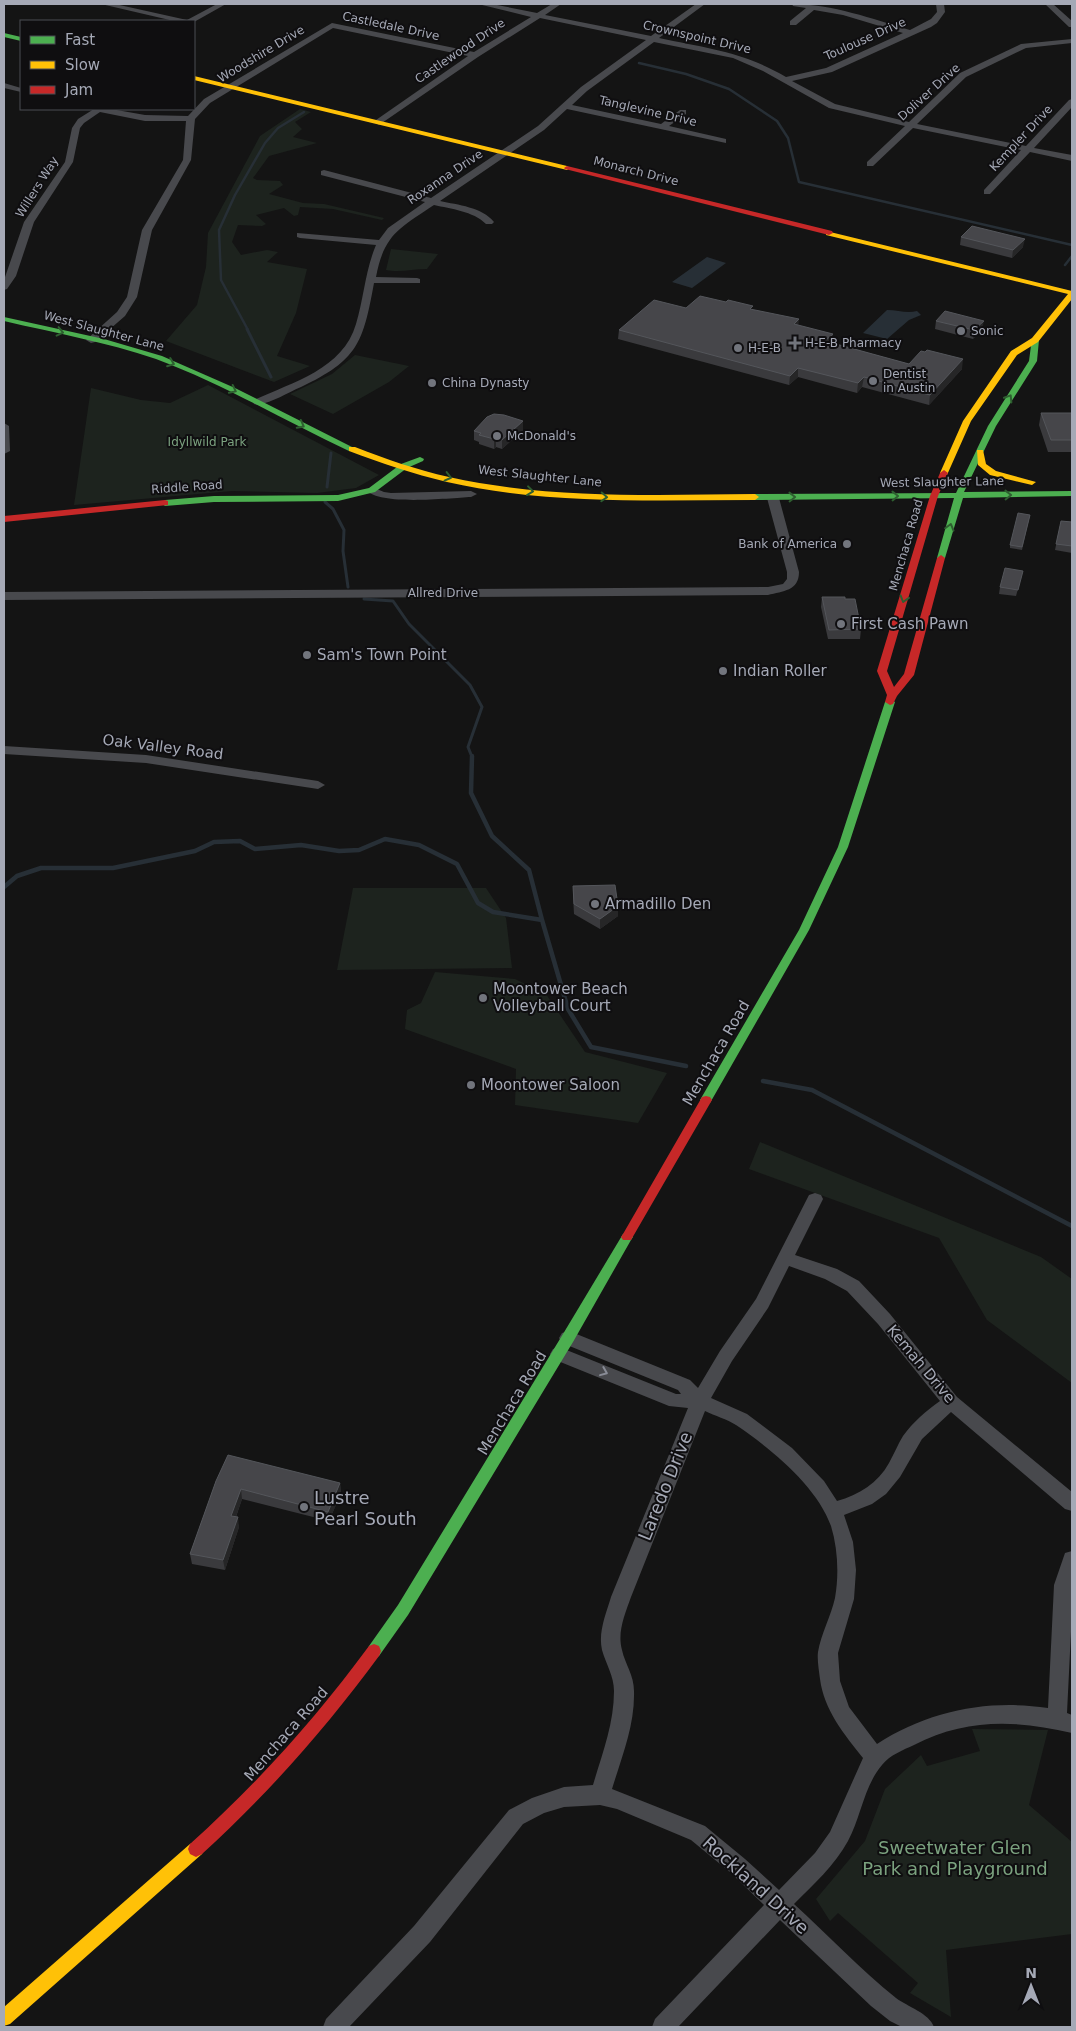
<svg xmlns="http://www.w3.org/2000/svg" width="1076" height="2031" viewBox="0 0 1076 2031" font-family="'DejaVu Sans',sans-serif">
<style>
.green{fill:#1d231e}
.water{fill:#272f36}
.lines{fill:none;stroke-linecap:round;stroke-linejoin:round}
.stream-far2{stroke:#272f36;stroke-width:2.5}
.stream-far1{stroke:#272f36;stroke-width:3}
.stream{stroke:#272f36;stroke-width:4.5}
.street{fill:#48494d;fill-rule:evenodd}
.fast{fill:#4caf50;fill-rule:evenodd}
.slow{fill:#ffc107;fill-rule:evenodd}
.jam{fill:#c62828;fill-rule:evenodd}
.wall{fill:#3a3a3d}
.shaded-wall{fill:#262627}
.building{fill:#46464a;stroke:#54565b}
.oneway{stroke:#2e5e30}
.oneway2{stroke:#898c96}
.poi-dot{fill:#72757d;stroke:#0f0e10;stroke-width:2}
.labels{text-anchor:middle;dominant-baseline:central;stroke-width:4;stroke-linejoin:round;paint-order:stroke}
.far-street-label{font-size:12px;fill:#a5a9b6;stroke:#0f0e10}
.far-poi-label{font-size:12px;fill:#a5a9b6;stroke:#0f0e10;text-anchor:start}
.far-park-label{font-size:12px;fill:#7ba27f;stroke:#0f0e10}
.poi-label{font-size:15px;fill:#a5a9b6;stroke:#0f0e10;text-anchor:start}
.street-label{font-size:15px;fill:#a5a9b6;stroke:#0f0e10}
.near-street-label{font-size:18px;fill:#a5a9b6;stroke:#0f0e10}
.near-poi-label{font-size:18px;fill:#a5a9b6;stroke:#0f0e10;text-anchor:start}
.near-park-label{font-size:18px;fill:#7ba27f;stroke:#0f0e10}
</style>
<rect width="100%" height="100%" fill="#141414"/>
<path class="green" d="M300,109l11,3 -16,10 7,7 -9,8 24,6 -48,13 -16,22 4,2 23,1 3,4 -14,9 34,9 21,1 60,14 -2,2 -49,-11 -33,-2 -2,8 -4,1 -10,-8 -28,7 10,9 -4,2 -24,-1 -6,17 9,13 26,-5 11,2 -11,10 40,7 -11,44 -19,43 33,10 -36,16 -108,-41 31,-36 9,-38 2,-34 52,-97z
M391,249l47,5 -11,15c-15,0 -27,4 -41,1z
M355,355l54,11 -20,16 -56,32 -43,-20 42,-20z
M208,385l171,90 -23,13 -39,5 -85,-2 -158,14 17,-117 50,12 29,3z
M353,888h133l20,30 6,50 -175,2z
M435,972l80,7 31,15 39,58 82,21 -29,50 -123,-18 1,-36 -111,-40 2,-19 14,-7z
M760,1142l281,115 31,22v104l-85,-63 -48,-82 -190,-69z
M972,1729l76,1 -19,75 43,37v92l-126,16 5,67 -41,-24 8,-10 -80,-70 -8,8 -14,-22 49,-58 20,-52 36,-34 6,11 53,-15z"/>
<path class="water" d="M707,257l19,6 -34,25 -20,-6z
M887,310c11,0 20,4 30,1l4,4 -12,5 -22,19 -24,-6z"/>
<g class="lines">
<path class="stream-far2" d="M639,63l47,11 43,15 48,32 11,17 11,44 273,63
M1065,265l7,-9
M248,330l-27,-50 -2,-50 16,-35 30,-52 13,-15 26,-16"/>
<path class="stream-far1" d="M247,329l24,48
M327,487l4,-34
M325,502l8,7 11,21 -1,21 5,36
M364,599l29,2 16,23 61,61 12,22 -14,40 4,10"/>
<path class="stream" d="M472,756l-1,37 21,43 37,34 13,50
M4,887l13,-11 24,-8h72l82,-17 19,-9 26,-1 15,8 46,-4 38,6 20,-1 26,-11 34,6 38,19 21,39 15,9 49,8 26,89 23,38 95,19
M763,1081l49,9 260,136"/>
<path class="street" d="M101,4h14l72,16 30,-16h9l-32,18 -20,-1z
M478,4h14l45,9 15,-9h9l-16,11 106,21 45,-32h9l-46,34c47,10 85,14 127,39l40,-9 77,-35 -60,-18 -29,-5 -18,15h-6v-4l16,-13 -13,-2 -1,-2c41,0 80,15 118,26l21,-11 6,-7 -1,-8h8l1,8 -8,11 -6,4 -99,45 -40,9 43,23 74,18 51,-49 61,-29 51,-5v4l-46,5 -60,29 -49,47 109,22 43,-46 3,-1v8l-38,41 38,7v6l-42,-9 -40,42h-6v-4l37,-40 -108,-22 -40,38h-6v-4l38,-36 -76,-18 -66,-37 -30,-13 -79,-16 -67,49 -15,14 89,19 19,-14h6v4l-17,12 57,13v4l-159,-34 -23,21 -104,71c18,4 42,6 54,21l-2,2h-6c-13,-13 -35,-15 -52,-19 -34,23 -50,29 -58,72l41,1 3,1v4h-46c-11,60 -16,77 -73,104 -14,6 -28,15 -43,18l-4,-1 -1,-2 1,-2c39,-18 89,-31 102,-76 8,-26 9,-53 20,-79l-76,-7 -3,-1v-4l82,7 9,-12 37,-26 -104,-27v-4l3,-1 107,28 107,-72 43,-39 65,-47 -106,-22 -62,39 -99,68 -4,-3 1,-2 92,-64 -135,-28 -123,75 -15,16 -4,41 -39,70 -15,67 -12,19 -30,26 -4,1 -5,-3 31,-28 10,-15 15,-67 41,-70 3,-39h-41l-45,-9 -16,11 -4,5 -7,34 -39,60 -18,54 -9,13 -3,1v-10l20,-58 41,-60 7,-34 6,-9 16,-10h17l34,6 43,1 16,-17 128,-76 142,29 57,-35z
M1045,4h8l19,17v6h-3z
M4,83l17,5v4l-17,-4z
M4,423l5,3 1,25 -6,3z
M372,487l12,5 7,1 80,-2 6,3 -6,3c-22,1 -91,9 -105,-7z
M773,495l6,3 20,74c0,19 -16,19 -31,23l-764,5v-8l764,-5 15,-3 4,-5v-7l-20,-74z
M4,746l142,9 172,26 7,4 -7,4 -172,-26 -142,-9z
M815,1193l6,2 2,4 -28,56 42,14 22,12 31,33 67,83 115,95v19l-7,-2 -114,-97 -29,27 -22,38 -14,17 -14,10 -28,11 9,27 3,28 -2,29 -16,54 2,28 9,26 28,37c51,-33 111,-45 171,-36l6,-123 11,-32 7,-2v60l-5,102 5,2v18c-55,-13 -106,-15 -158,12 -11,5 -24,10 -32,20 -18,21 -21,52 -34,76 -13,24 -35,44 -54,63 34,31 66,65 102,94 12,9 33,15 38,29h-32l-12,-6 -19,-15 -91,-86 -102,107h-26l3,-8 109,-114 -33,-32 -40,-33 -74,-31 -17,-4 -36,2 -20,6 -21,11 -93,118 -81,85h-26l3,-8 88,-93 95,-116 23,-12 32,-11 29,-2c9,-31 21,-61 21,-94 0,-15 -8,-27 -12,-41 -4,-18 4,-36 9,-53l77,-189 -19,-2 -116,-47 -3,-5 3,-5 6,-2 117,47h5l-3,-4 -116,-47 -3,-5 3,-5 6,-2 6,2 116,47 8,8 22,-37 36,-52 53,-104zM789,1266l36,13 22,12 31,33 62,77c-14,10 -27,21 -37,35 -5,8 -9,18 -14,27 -11,20 -30,32 -52,38l-13,-20 -32,-33 -45,-34 -36,-16 21,-37 36,-53zM705,1411c10,5 22,8 31,14 34,23 81,61 95,101 7,23 8,49 4,72 -4,18 -14,36 -17,54 -1,8 1,19 2,27 4,31 24,55 43,79l-33,74 -15,21 -36,37 -34,-31 -40,-33 -93,-37c10,-33 23,-64 22,-98 0,-16 -9,-27 -12,-41 -5,-18 3,-36 9,-53z"/>
<path class="fast" d="M4,33l17,4v4l-17,-4z
M4,317l100,22 58,17 73,32 121,61 -1,2h-6c-64,-30 -126,-67 -193,-92 -50,-17 -101,-26 -152,-38z
M1032,338l7,2 -2,21 -41,65 -32,66 108,-1v5l-109,2 -18,60 -4,3 -4,-3 17,-60 -199,2 -4,-3 4,-3 201,-1 32,-67 41,-65z
M420,457l4,2 -1,2 -16,7 -32,24 -37,9 -124,1 -49,4 -4,-3 4,-3 49,-4 124,-1 31,-7 32,-24z
M890,699l5,3 -47,145 -39,83 -99,173h-8l-2,-3 99,-170 39,-83 47,-145z
M627,1232l4,2 2,3 -2,3 -58,102 -165,273 -29,41 -5,2 -5,-2 -2,-5 2,-5 29,-41 165,-271 60,-100z"/>
<path class="slow" d="M194,76l373,90 3,2 -3,2 -373,-90z
M826,231l246,60v8l-34,43 -21,13 -46,66 -24,54h-6l-1,-2 23,-52 48,-70 21,-13 36,-44 -242,-59z
M349,447h6c31,12 62,23 94,30 100,22 204,18 306,17l4,3 -4,3c-102,0 -208,5 -308,-18 -34,-8 -66,-19 -98,-31z
M977,450h6l3,14 10,7 40,11 -4,3 -42,-10 -12,-10z
M196,1841l6,3 2,5 -2,5 -192,170 -6,2v-19l186,-163z"/>
<path class="jam" d="M567,166l265,65 1,2 -4,2 -264,-66 -1,-1z
M944,470l4,3 -10,23 -51,175 7,16 10,-13 33,-116 4,-3 4,3 -31,117 -17,21 -4,8 -3,1 -5,-3 2,-7 -10,-24 53,-175 10,-23z
M165,500l3,1v4l-164,17v-6z
M706,1096l4,1 2,3 -81,140h-8l-2,-3 2,-3 79,-137z
M374,1644l5,2 2,5 -2,5c-53,72 -111,138 -177,198l-6,3 -6,-3 -2,-5 2,-5c67,-60 126,-126 179,-198z"/>
</g>
<path class="wall" d="M961,237l62,10 -11,11 -52,-13z
M753,310l45,16 35,8 -1,9 77,21 53,5 -33,36 -67,-18 -5,6 -59,-16 -9,8 -171,-46 1,-9z
M936,321l46,8 -9,10 -38,-10z
M1041,413h31v39h-24l-9,-27z
M523,421v9l-21,19 -6,-2 -2,2 -15,-5v-2l-5,-2v-9z
M1030,515l-8,35 -12,-2v-3z
M1061,521l11,1v31l-17,-3z
M1023,571l-7,25 -17,-2 1,-7z
M822,597l23,2 16,30 -1,10h-32l-7,-32z
M573,886l45,20v10l-18,13 -26,-15 -1,-18z
M216,1481l124,2 1,10 -12,28 -87,-22 -6,18 3,10 -14,43 -33,-6 -2,-10z"/>
<path class="shaded-wall" d="M1025,239l-2,8 -11,11 1,-8z
M799,319l-1,10 -4,-5z
M984,321l-2,8 -9,10 1,-9z
M833,334l-1,10 -7,-3z
M963,359l-1,10 -33,36 1,-10z
M798,368v9l-9,8 1,-9z
M864,377l-2,10 -5,6 1,-10z
M523,421v9l-21,19v-9z
M496,438v9l-2,2v-10z
M618,906v10l-18,13v-10z
M340,1483l1,10 -12,28 -1,-9z
M241,1489l1,10 -9,26 -2,-9z
M238,1517l1,10 -14,43 -2,-10z"/>
<path class="building" d="M972,226l53,13 -12,11 -52,-13z
M700,296l26,6 2,-2 25,6 -3,3 49,10 -5,5 39,10 -8,7 84,23 12,-13 4,1 2,-2 36,9 -33,36 -66,-18 -6,6 -60,-15 -8,8 -171,-46 35,-30 32,8z
M945,311l39,10 -10,9 -38,-9z
M1041,413h31v27h-21z
M494,414l10,1 19,6 -21,19 -6,-2 -2,1 -15,-4 2,-2 -7,-2 13,-14z
M1018,513l12,2 -8,32 -12,-2z
M1061,521l11,1v24l-16,-2z
M1005,568l18,3 -5,19 -18,-3z
M822,597h23v2h10l6,30 -32,1z
M615,885l3,21 -18,13 -26,-15 -1,-18z
M228,1455l112,28 -12,29 -87,-23 -10,27 7,1 -15,43 -33,-6 26,-73z"/>
<defs><path id="oneway-chevron" d="M-2-3.5L2.5 0L-2 3.5" fill="none" stroke-width="1.6" stroke-linecap="round" stroke-linejoin="round" transform="scale(1.25)"/></defs>
<g class="oneway">
<use href="#oneway-chevron" transform="translate(60 332) rotate(13)"/>
<use href="#oneway-chevron" transform="translate(171 363) rotate(21)"/>
<use href="#oneway-chevron" transform="translate(233 390) rotate(26)"/>
<use href="#oneway-chevron" transform="translate(1009 398) rotate(-58)"/>
<use href="#oneway-chevron" transform="translate(301 425) rotate(28)"/>
<use href="#oneway-chevron" transform="translate(448 477) rotate(14)"/>
<use href="#oneway-chevron" transform="translate(530 491) rotate(7)"/>
<use href="#oneway-chevron" transform="translate(1008 495) rotate(-1)"/>
<use href="#oneway-chevron" transform="translate(895 496) rotate(-1)"/>
<use href="#oneway-chevron" transform="translate(604 497) rotate(3)"/>
<use href="#oneway-chevron" transform="translate(792 497) rotate(-1)"/>
<use href="#oneway-chevron" transform="translate(950 527) rotate(-74)"/>
<use href="#oneway-chevron" transform="translate(904 599) rotate(107)"/>
</g>
<use class="oneway2" href="#oneway-chevron" transform="translate(604 1372) rotate(22)"/>
<g class="poi-dot">
<circle cx="961" cy="331" r="5"/>
<path d="M792.5 335.5h5v5h5v5h-5v5h-5v-5h-5v-5h5z"/>
<circle cx="738" cy="348" r="5"/>
<circle cx="873" cy="381" r="5"/>
<circle cx="432" cy="383" r="5"/>
<circle cx="497" cy="436" r="5"/>
<circle cx="847" cy="544" r="5"/>
<circle cx="841" cy="624" r="5"/>
<circle cx="307" cy="655" r="5"/>
<circle cx="723" cy="671" r="5"/>
<circle cx="595" cy="904" r="5"/>
<circle cx="483" cy="998" r="5"/>
<circle cx="471" cy="1085" r="5"/>
<circle cx="304" cy="1507" r="5"/>
</g>
<g class="labels">
<g class="far-street-label">
<text transform="translate(391 26) rotate(12)">Castledale Drive</text>
<text transform="translate(697 37) rotate(13)">Crownspoint Drive</text>
<text transform="translate(865 39) rotate(-24)">Toulouse Drive</text>
<text transform="translate(460 51) rotate(-34)">Castlewood Drive</text>
<text transform="translate(261 54) rotate(-31)">Woodshire Drive</text>
<text transform="translate(929 92) rotate(-42)">Doliver Drive</text>
<text transform="translate(648 111) rotate(13)">Tanglevine Drive</text>
<text transform="translate(1021 138) rotate(-47)">Kempler Drive</text>
<text transform="translate(636 171) rotate(14)">Monarch Drive</text>
<text transform="translate(445 177) rotate(-34)">Roxanna Drive</text>
<text transform="translate(37 187) rotate(-58)">Willers Way</text>
<text transform="translate(104 331) rotate(15)">West Slaughter Lane</text>
<text transform="translate(540 476) rotate(6)">West Slaughter Lane</text>
<text transform="translate(942 482) rotate(-1)">West Slaughter Lane</text>
<text transform="translate(187 487) rotate(-4)">Riddle Road</text>
<text transform="translate(906 545) rotate(-74)">Menchaca Road</text>
<text x="443" y="593">Allred Drive</text>
</g>
<g class="far-poi-label">
<text x="971" y="331">Sonic</text>
<text x="805" y="343">H-E-B Pharmacy</text>
<text x="748" y="348">H-E-B</text>
<text x="883" y="374">Dentist<tspan x="883" dy="14">in Austin</tspan></text>
<text x="442" y="383">China Dynasty</text>
<text x="507" y="436">McDonald's</text>
<text x="837" y="544" text-anchor="end">Bank of America</text>
</g>
<g class="far-park-label">
<text x="207" y="442">Idyllwild Park</text>
</g>
<g class="poi-label">
<text x="851" y="624">First Cash Pawn</text>
<text x="317" y="655">Sam's Town Point</text>
<text x="733" y="671">Indian Roller</text>
<text x="605" y="904">Armadillo Den</text>
<text x="493" y="989">Moontower Beach<tspan x="493" dy="17">Volleyball Court</tspan></text>
<text x="481" y="1085">Moontower Saloon</text>
</g>
<g class="street-label">
<text transform="translate(163 747) rotate(7)">Oak Valley Road</text>
<text transform="translate(716 1053) rotate(-60)">Menchaca Road</text>
<text transform="translate(921 1364) rotate(50)">Kemah Drive</text>
<text transform="translate(512 1403) rotate(-59)">Menchaca Road</text>
<text transform="translate(286 1734) rotate(-49)">Menchaca Road</text>
</g>
<g class="near-street-label">
<text transform="translate(665 1486) rotate(-68)">Laredo Drive</text>
<text transform="translate(756 1885) rotate(42)">Rockland Drive</text>
</g>
<g class="near-poi-label">
<text x="314" y="1497">Lustre<tspan x="314" dy="21">Pearl South</tspan></text>
</g>
<g class="near-park-label">
<text x="955" y="1847">Sweetwater Glen<tspan x="955" dy="21">Park and Playground</tspan></text>
</g>
</g>
<rect width="1076" height="2031" fill="none" stroke="#a5a9b6" stroke-width="10"/>
<rect x="20" y="20" width="175" height="90" fill="#0f0e10" stroke="#4b4c52"/>
<rect x="30" y="36" width="25" height="8" fill="#4caf50" stroke="#4b4c52"/>
<text x="65" y="45" font-size="15" fill="#a5a9b6">Fast</text>
<rect x="30" y="61" width="25" height="8" fill="#ffc107" stroke="#4b4c52"/>
<text x="65" y="70" font-size="15" fill="#a5a9b6">Slow</text>
<rect x="30" y="86" width="25" height="8" fill="#c62828" stroke="#4b4c52"/>
<text x="65" y="95" font-size="15" fill="#a5a9b6">Jam</text>
<g transform="translate(1031 1986)" stroke="#0f0e10" stroke-width="4" paint-order="stroke">
<path d="M0-4L9 19L0 12L-9 19Z" fill="#a5a9b6"/>
<text y="-8" font-size="14" font-weight="bold" text-anchor="middle" fill="#a5a9b6">N</text>
</g>
</svg>
